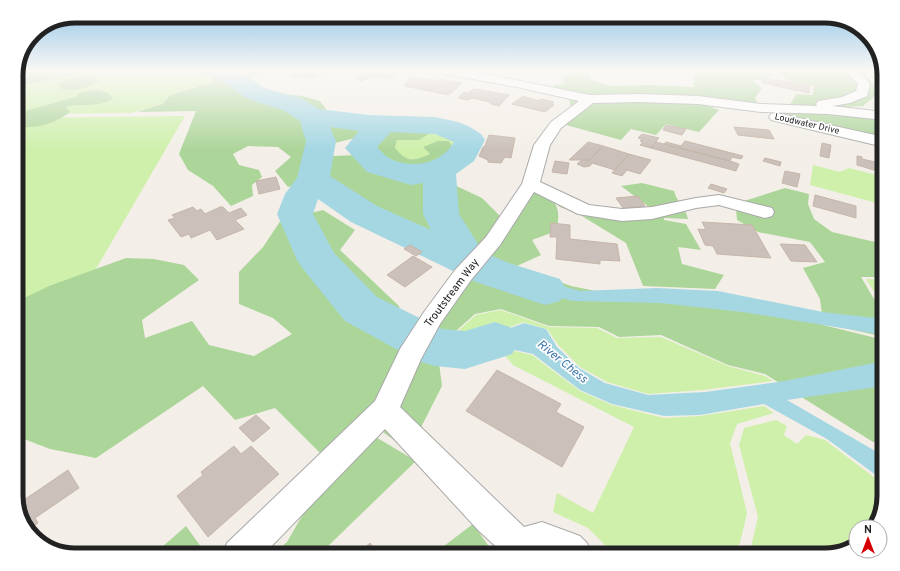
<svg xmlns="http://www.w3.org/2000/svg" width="900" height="571" viewBox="0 0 900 571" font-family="Overpass,sans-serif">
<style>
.grass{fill:#cef0ab}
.forest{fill:#acd599}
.water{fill:#a5d7e3}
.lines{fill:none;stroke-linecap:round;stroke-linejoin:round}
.river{fill:#a5d7e3;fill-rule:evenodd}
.building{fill:#cbc1ba;stroke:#c6b5a9}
.minor-casing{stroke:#a9a9a9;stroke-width:2}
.minor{fill:#fff;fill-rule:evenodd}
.labels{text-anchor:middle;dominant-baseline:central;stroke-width:3.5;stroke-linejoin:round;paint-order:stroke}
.far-street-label{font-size:9px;fill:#222;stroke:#fff}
.street-label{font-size:11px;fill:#222;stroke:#fff}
.water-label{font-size:12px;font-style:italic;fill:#3f77ab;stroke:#fff}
.rim{fill:none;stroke:#222;stroke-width:5}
</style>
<rect width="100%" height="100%" fill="#f3efe8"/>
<path class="grass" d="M93,70h107l-6,4 16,3 3,5 -44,13 -8,9 -30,9 -115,1v-24l2,-4z
M185,116l-89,153 -80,38v-189z
M437,129l18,5 7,6 -6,14 -7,-13 -26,6 7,7c-17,7 -22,9 -35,-6l2,-8h22z
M813,165l27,7 9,-4 35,9v28l-74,-20z
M866,279l18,1v23l-5,-4z
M501,310l48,17 48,1 20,10 44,-1 67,29 37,10 8,5 -70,9 -55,4 -41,-12 -27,-15 -21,-21 -12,-17 -24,-7 -45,17 -28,-1 26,-23z
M515,351l17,4 48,36 32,14 52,13 36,-2 64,-10 10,7 -37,11 -7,19 17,70 -7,30 -8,12h-112l-9,-4 -23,-23 -35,-16 4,-19 36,20 41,-86 -121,-62 -11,-13z
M776,420l11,6 -3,9 13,9 9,-9 19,5 59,45v11l-9,31h-19v17l-33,3 -24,8h-52l3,-4 8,-34 -19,-72 5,-17z"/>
<path class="forest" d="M17,70h74l-75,17z
M201,70l66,1 -21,9 15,7 -18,7 8,6 26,-7 25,3 18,5 6,8 -1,13 37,3 -3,12 -24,6 -4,13 29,-1 15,16 36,9 24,-4 47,22 19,19 -25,34 -54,-20 -41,-18 -56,-35 -37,9 -13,-16 16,-14 -13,-10 -30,-1 -15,8 6,11 20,5 3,7 -10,8 1,11 -22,10 -18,-20 -25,-16 -9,-16 17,-43 -59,1 25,-8 8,-9 44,-13 -3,-5 -17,-3z
M576,70h12l2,9 20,7 40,-1 44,2 -1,-17 23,2 35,-2 22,4 -2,3 -18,4 9,7 -7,10 3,6h-55l16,6 -20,22 -33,-8 -10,11 -25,-6 -10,11 -55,-15 8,-9 -5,-16 20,-3 -39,-9 5,-3 10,-1 -3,-7 10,-4 5,2z
M776,70h80l10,6 14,16 -17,14 -35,2 -38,-3 6,-11 17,1 1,-9 -27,-6z
M92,75l8,5c-11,9 -24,10 -37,10l-4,-7 16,-5z
M99,90l9,3 5,5c-13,10 -32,5 -47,9l4,5c-14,11 -35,18 -54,14v-10l9,-5 50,-14 6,-5z
M799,111l85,8v21l-100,-24v-4z
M408,125l29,4 -18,11h-22l-2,8c13,15 18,13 35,6l-7,-7 15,-6h11l7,13 -19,13 -27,4 -27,-9 -13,-11 2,-7 11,-12 -1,-6z
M642,183l32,8c3,12 11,15 14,28l-24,-1v2l22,4 15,26 -23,-3 4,17 42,11 -9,14 -72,-3 -17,-43 -49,-30 -17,-6 -12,-13 37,18 68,-2 -32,-24z
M785,188l24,6 -1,10 6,15 18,13 43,10 9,8v27h-23l13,22 10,7v31l-61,-14 -3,-24 -17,-31 22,-6 -15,-20 -52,-10 -21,-12 -1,-12 5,-6z
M533,191c24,7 29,17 23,40l-24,9 9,15 -24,11 54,20 70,14 150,17 93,23v102h-11l-108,-68 -37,-9 -67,-30 -42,2 -20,-10 -50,-1 -48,-17 -26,5 -27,24 -11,14 -13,-8z
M323,210l32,20 -15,20 59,56 7,33 32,16 4,31 -33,65 -48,-35 -39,39 -47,-47 -40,12 -32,-34 -107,72 -46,-9 -34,-13v-134l33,-16 77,-28 28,1 30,6 15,15 -57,40 3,18 47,-17 17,24 45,11 38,-22 -19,-16 -34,-14v-32l24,-25 18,-27z
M374,436l42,25 -90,87 -5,7h-49l15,-13 27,-47z
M473,524l22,31h-49l-6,-6z
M186,526l21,29h-54z"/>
<path class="water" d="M492,266l88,25 77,-3 61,3 105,21 61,7v16l-141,-23 -83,-9 -87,-2 -46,-11 -42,-14z
M524,323l22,6 11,18 22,21 26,15 43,12 57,-3 80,-11 99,-20v25l-97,14 97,56v25l-57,-42 -63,-35 -64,11 -36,1 -52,-12 -32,-14 -47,-36 -18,-4 -57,6 -21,-6 3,-10h39z"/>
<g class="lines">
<path class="river" d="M211,70h27l26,18 39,11 16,10 50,6 66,2 23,5 12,5 11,7 4,6 -11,21 -18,13 3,40 24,38 23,10 54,17 7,11 -7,11 -15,4 -69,-23 -125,-60 -33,-23 -5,15 21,39 43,44 65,32 23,2 30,-9 17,6 7,13 -7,13 -47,15 -30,-3 -17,-5 -73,-40 -42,-52 -6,-9 -20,-46 8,-20 12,-16 9,-37 -6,-20 -15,-10 -39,-13 -32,-23zM330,127l29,4 -14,17 22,24 44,13 12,-2v31l8,16 -54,-24 -47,-30 6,-35zM389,132l46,2 19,8c-12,22 -43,28 -65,16 -4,-2 -8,-7 -12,-11l13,-14z"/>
</g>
<path class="building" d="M300,70h31l-6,3h-3l-9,5 -13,-2 -8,1z
M360,70h21l17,3 -9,6 -15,-3 -13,5 -5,-2 5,-5 -5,-1z
M411,77l25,4 3,-2 23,4 -13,12 -45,-9z
M763,78l47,7 -1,8 -47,-10z
M473,89l8,1 28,5 -10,11 -8,-2 -2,-2 -17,-4 -5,2 -9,-2 6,-6 5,1z
M523,96l15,5 3,-2 13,3 -2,2 2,1 -9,7 -33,-8z
M666,125l20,4 -4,6 -19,-5z
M734,127l35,3 5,9 -36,-4z
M642,134l17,4 -8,10 -11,-3 3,-3 -3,-1 2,-2 -4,-1z
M489,135l26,3 -4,20 -6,-1 -4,6 -13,-1v-2l-9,-4 4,-9 2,-1z
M685,141l58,15 -2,3 -9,-2 -2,4 -66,-17 2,-2 15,4z
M588,142l15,4 -13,14h-21z
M656,142l74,19 9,3 -3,7 -85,-23z
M822,143l9,2 -2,13 -9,-2z
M603,146l26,8 -14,16 -23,-7 -2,3 -6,1 -7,-3 5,-4h8z
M629,154l22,6 -11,14 -13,-4 -5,6 -10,-3z
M857,156l5,1v2l22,5v9l-27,-8z
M765,158l16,4 -1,4 -17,-5z
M555,161l14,2 -2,11 -15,-2z
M785,171l15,3 -3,13 -15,-4z
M276,177l4,12 -21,5 -3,-13z
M711,184l16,5 -3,4 -16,-5z
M815,195l41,11v12l-43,-12z
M638,196l7,10 -22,2 -7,-10z
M193,207l4,4 4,-2 4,5 15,-7h3l6,6 12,-5 6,7 -12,5 9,9 -27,11 -7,-10 -19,8 -2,-4 -8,3 -13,-17 7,-2 -3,-3z
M702,222l50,3 19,33 -54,-4 -4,-8 -8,-1 -7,-16 8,1z
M551,223l19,2v14l47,5 3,17 -20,-1v4l-44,-5 1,-22h-7z
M780,244l25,1 12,17 -26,-1z
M410,245l12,7 -6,4 -12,-7z
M413,256l19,11 -27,20 -18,-12z
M497,370l64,34 -5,8 28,15 -22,40 -96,-56z
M256,415l14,13 -17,14 -14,-14z
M234,446l7,8 10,-8 28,28 -71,63 -31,-41 26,-21 -2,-3z
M68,470l11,18 -44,30 3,5 -10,7 -4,-5 -6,-21z
M370,543l10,12h-24z"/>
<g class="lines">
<g class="minor-casing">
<path id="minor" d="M439,70h27l124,25 49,-1 59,2 63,8 56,2 -1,-2 2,-3 24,-4 14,-6 2,-7 -13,-14h13l12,14 -3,12 -17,7 -18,3 52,6v8l-56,-6 -67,-2 -63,-8 -59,-2 -46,1 -32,25 -11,17 -10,37 49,23 33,4 30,-2 44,-9 23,-3 53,13 2,4 -2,4 -7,2 -46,-13 -23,3 -44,11 -30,2 -44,-7 -44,-22 -34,53 -29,35 -31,44 -19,35 -21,48 124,120 18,-5 38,14 7,7 5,12h-87l-27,-25 -93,-101 -122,126h-41l5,-12 148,-142 25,-52 24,-37 31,-42 31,-33 36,-53 12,-39 17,-23 28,-21 -62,-14 -72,-13z
M776,113l108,24v10l-113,-27 -2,-3 2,-3z"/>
</g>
<use href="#minor" class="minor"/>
</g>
<linearGradient id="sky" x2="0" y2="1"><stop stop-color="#8dc2e6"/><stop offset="0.47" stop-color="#faf8f5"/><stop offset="1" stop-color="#faf8f5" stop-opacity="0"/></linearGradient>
<rect width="900" height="150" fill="url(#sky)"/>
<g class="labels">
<g class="far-street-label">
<text transform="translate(807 124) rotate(13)">Loudwater Drive</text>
</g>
<g class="street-label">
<text transform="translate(452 293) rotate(-53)">Troutstream Way</text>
</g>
<g class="water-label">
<text transform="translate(562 362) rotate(39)">River Chess</text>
</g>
</g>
<path d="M0 0H900V571H0ZM75 23H825A52 52 0 0 1 877 75V496A52 52 0 0 1 825 548H75A52 52 0 0 1 23 496V75A52 52 0 0 1 75 23Z" fill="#fff" fill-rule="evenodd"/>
<path class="rim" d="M75 23H825A52 52 0 0 1 877 75V496A52 52 0 0 1 825 548H75A52 52 0 0 1 23 496V75A52 52 0 0 1 75 23Z"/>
<g transform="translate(868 539)"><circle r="19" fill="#ffffff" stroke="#a7a7a7"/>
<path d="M0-3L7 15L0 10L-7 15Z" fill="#d40004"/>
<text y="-6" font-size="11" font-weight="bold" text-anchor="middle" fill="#222222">N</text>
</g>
</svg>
